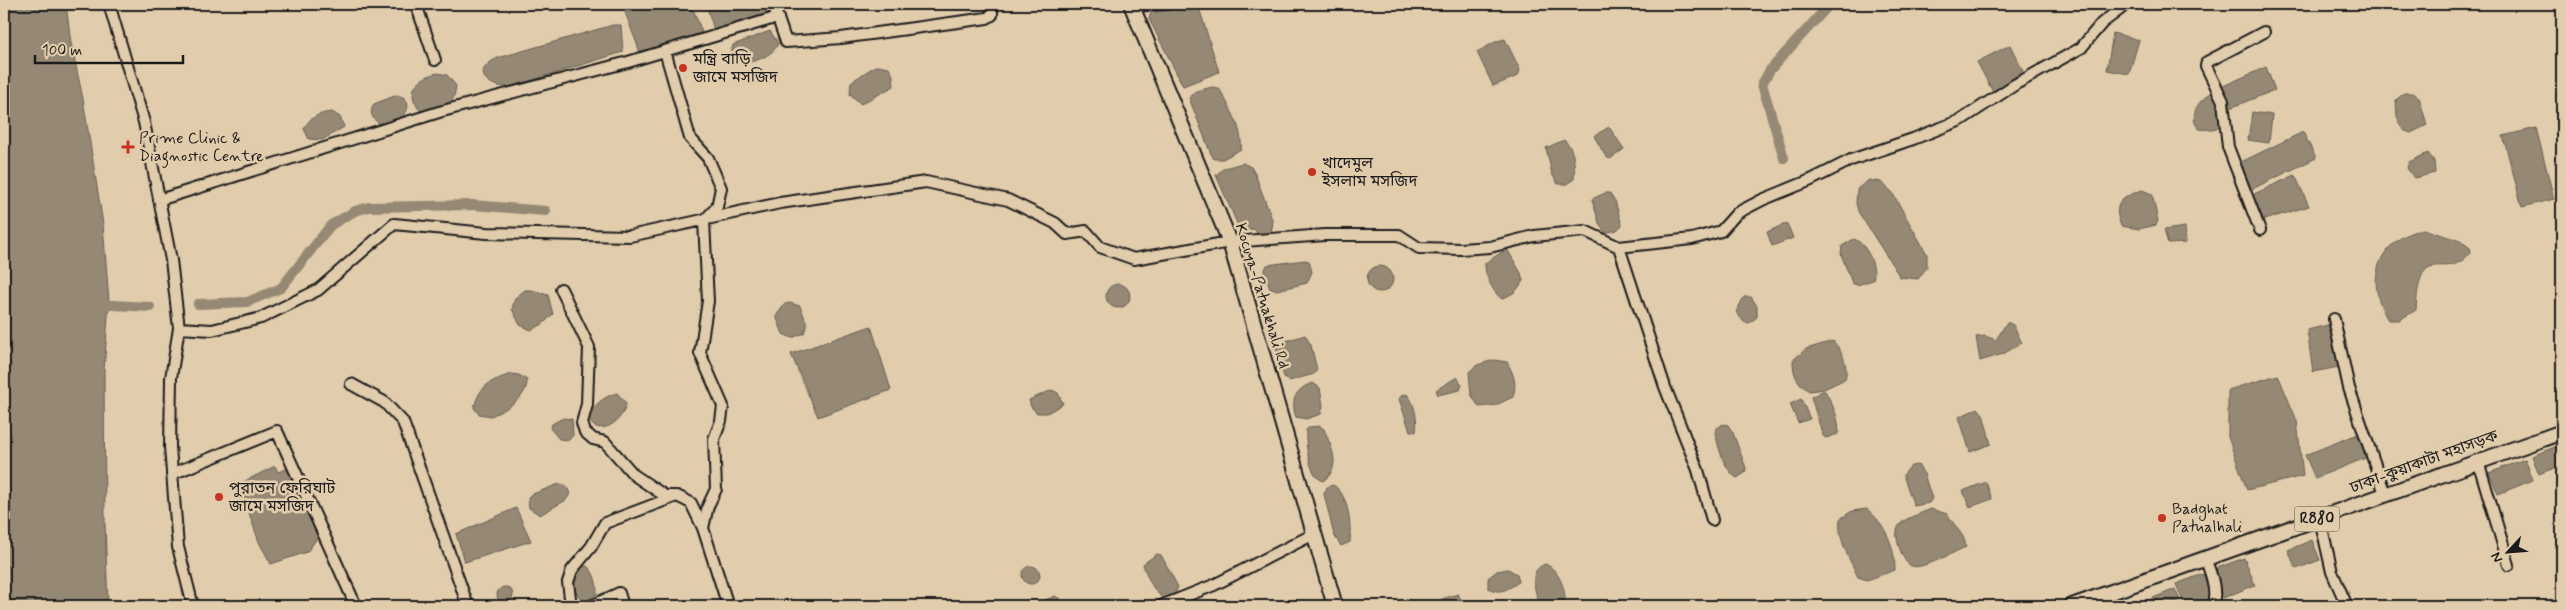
<svg xmlns="http://www.w3.org/2000/svg" width="2566" height="610" viewBox="0 0 2566 610" font-family="Mynerve,'Noto Sans Bengali',sans-serif">
<style>
.water{fill:#958974;stroke:#655d51}
.lines{fill:none;stroke-linecap:round;stroke-linejoin:round}
.canal{stroke:#958974;stroke-width:10}
.minor-casing{stroke:#1c1c1c;stroke-width:14}
.major-casing{stroke:#1c1c1c;stroke-width:18}
.minor{stroke:#e1ccab;stroke-width:10}
.major{stroke:#e1ccab;stroke-width:14}
.poi-dot{fill:#c8321e;stroke:#e1ccab;stroke-width:2}
.labels{text-anchor:middle;dominant-baseline:central;stroke-width:5;stroke-linejoin:round;paint-order:stroke}
.shield{fill:#e1ccab;stroke:#575147;stroke-width:1}
.shield-label{font-size:15px;font-weight:bold;fill:#1c1c1c}
.poi-label{font-size:16px;fill:#1c1c1c;stroke:#e1ccab;text-anchor:start}
.street-label{font-size:16px;fill:#1c1c1c;stroke:#e1ccab}
</style>
<rect width="100%" height="100%" fill="#e1ccab"/>
<filter id="ink" filterUnits="userSpaceOnUse"><feTurbulence type="fractalNoise" baseFrequency=".02" numOctaves="2"/><feDisplacementMap in="SourceGraphic" scale="10" xChannelSelector="R" yChannelSelector="G"/><feConvolveMatrix kernelMatrix="1 2 1 2 8 2 1 2 1" color-interpolation-filters="sRGB"/></filter>
<g filter="url(#ink)">
<path class="water" d="M4,4h62l5,39 12,56 20,125 6,78 -5,69 1,154 3,81h-104z
M647,4h44l11,28 -61,23 -16,-43z
M706,4h61l3,8 -22,10 -33,11z
M1183,4h13l4,7 19,61 -36,14 -34,-67 2,-7 14,-6z
M613,25h8l2,27 -113,35c-24,1 -40,-17 -12,-29z
M770,31l8,12c-5,18 -55,32 -45,2z
M2113,33l26,7 -10,34 -22,-4z
M1505,39l15,31 -2,6 -25,10 -16,-34 20,-11z
M2010,45l13,26 -30,21 -16,-30z
M875,66l14,1 4,9 1,10 -33,18 -11,-10 1,-12z
M2266,67l9,23 -45,18 -9,-21z
M438,73l9,2 9,11c-3,25 -13,21 -34,27 -18,-20 -7,-35 16,-40z
M1212,87l7,1c10,19 24,39 22,61l-18,10h-9l-3,-5 -22,-56 7,-7z
M2211,93l8,5c3,22 9,34 -20,31 -11,-14 -1,-28 12,-36z
M2404,93h9l6,4 8,28 -16,8 -8,-3 -6,-14 -1,-16z
M397,95c29,6 -7,45 -23,24 -4,-6 -3,-10 0,-15z
M332,112l8,5 4,10 -22,13 -13,-1 -5,-10c5,-12 16,-16 28,-17z
M2252,112l20,3 -3,28 -21,-3z
M1609,127l15,22 -14,10 -4,-2 -12,-21z
M2536,128l18,71 -32,8 -19,-71z
M2303,132l13,26 -66,32 -13,-26z
M1564,140c11,8 11,27 10,39l-7,5h-9l-6,-10 -6,-26z
M2428,153l6,8 1,12 -21,5 -7,-10 2,-6z
M1243,163l8,4 4,7 18,48 -2,11 -12,2 -5,-6 -8,1 -7,-2 -23,-53 8,-7z
M2295,175l14,31 -45,14 -12,-25z
M1869,180l12,2 11,10 35,62v13l-9,12 -18,-2 -41,-64 -3,-9 1,-15z
M2142,190l10,4 6,27 -2,4 -17,4 -18,-3c-9,-23 0,-28 21,-36z
M1605,193h5l5,8 7,24 -5,5 -12,3 -6,-10 -7,-24z
M1787,223l6,15 -21,8 -5,-14z
M2185,227l1,16 -18,1 -4,-14z
M2423,229l38,12 9,7 1,4c-27,34 -51,-16 -55,58l-17,10h-11c-24,-39 -11,-80 35,-91z
M1854,239c13,5 23,28 19,41l-16,5 -5,-2 -11,-29 1,-8z
M1507,249l14,24 2,8 -8,11 -13,7c-9,-6 -18,-25 -17,-36z
M1305,260l4,1 3,11 -5,11 -30,7 -7,-1 -6,-17 3,-7z
M1367 279a13 13 0 1 1 26 0a13 13 0 1 1-26 0Z
M1106 296a12 12 0 1 1 24 0a12 12 0 1 1-24 0Z
M525,290h7l16,5 5,19 -10,10 -12,6 -11,-5 -8,-16 3,-11z
M1744,297h7l6,9v11l-8,6 -5,-1 -8,-10z
M790,303l10,3 7,18 -3,9 -12,5 -9,-4 -7,-18 9,-12z
M2007,322l6,3 9,18 -19,11 -23,7 -4,-24 9,-1 11,4z
M2332,324l7,43 -26,5 -6,-42z
M871,326l20,64 -73,27 -27,-63z
M1305,335l6,10 6,25 -3,4 -25,7 -5,-4 -8,-29 10,-7z
M1833,341c9,9 16,26 12,38l-21,10 -15,2c-12,-8 -16,-16 -16,-31l13,-11z
M1494,360l13,2c7,13 10,21 6,35l-17,8 -17,2 -8,-13 -2,-22 8,-7z
M512,374l7,1 8,5c1,18 -22,30 -36,36l-12,-2 -5,-6c5,-22 17,-28 38,-34z
M2278,375l19,46 6,55 -56,14 -19,-53v-47z
M1457,377l5,8 -2,5 -22,5 -2,-5z
M1313,383l7,5 3,18 -2,8 -15,5 -10,-2c-6,-17 0,-29 17,-34z
M1052,390l6,3 5,11 -16,9h-10l-6,-6 -2,-7z
M1822,391h3c7,12 16,30 13,43l-12,4 -3,-2 -12,-39z
M617,393l9,10c-2,19 -29,37 -39,14 6,-11 17,-21 30,-24z
M1403,394l5,1c7,10 10,25 8,37l-6,-1 -11,-32z
M1801,399l9,20 -12,4 -8,-19z
M1978,408l5,6 8,30 -21,8 -11,-35z
M563,418l9,1 1,16 -4,5 -10,-1 -9,-11 2,-4z
M1723,424l5,1 5,8 13,35 -1,5 -8,5c-12,-6 -22,-37 -21,-49z
M1319,426l5,3c7,18 19,38 -1,52 -14,-5 -18,-37 -17,-51l4,-3z
M2358,434l10,23 -53,21 -10,-23z
M2562,444v21l-23,9 -7,-18z
M2525,459l8,21 -35,14 -9,-21z
M1918,465l6,9 8,25 -3,4 -15,3 -11,-31 8,-9z
M275,466l3,6 11,-4 4,8 -2,8 11,11 1,11 9,10 8,18 -13,18 -36,12 -12,-22 -20,-58z
M1986,482l6,17 -22,8 -7,-16z
M559,484c7,0 9,4 11,10l-4,6 -26,15 -11,-7 -1,-10 2,-3z
M1333,485c16,9 18,40 17,57l-9,4 -7,-11 -10,-41 3,-7z
M516,508l15,33 -66,21 -9,-28z
M1867,509c18,15 28,37 28,61l-28,10 -9,-3c-8,-17 -21,-39 -18,-58l12,-8z
M1931,509l16,5 17,24 2,9c-11,4 -43,23 -54,19 -6,-2 -9,-9 -11,-14 -13,-32 5,-32 30,-43z
M2312,540l8,20 -24,9 -8,-19z
M1157,554l4,1 17,32 -4,9 -7,4c-12,-4 -21,-25 -24,-36z
M2244,558l11,27 -32,13 -11,-28z
M1545,564c14,5 23,29 19,42h-26c0,-14 -13,-34 7,-42z
M587,566c8,6 10,18 10,28l-13,8c-11,-10 -15,-23 -4,-35z
M1022 575a9 9 0 1 1 18 0a9 9 0 1 1-18 0Z
M1508,569l9,5 2,8c-12,7 -18,13 -31,6v-10l9,-7z
M2203,574l10,27 -12,5h-16l-9,-22z
M497 595a8 8 0 1 1 16 0a8 8 0 1 1-16 0Z
M2175,589l5,11 -15,6h-31z
M1458,594l4,7 -4,5h-15l-2,-2 1,-5z
M1055,596l5,3 -1,7h-29z"/>
<g class="lines">
<path class="canal" d="M1784,158l-22,-74 8,-14 60,-66
M95,304l55,3
M198,304l49,-2 34,-14 50,-63 24,-14 14,-4 103,-2 74,6"/>
<g class="minor-casing">
<path id="minor" d="M109,4l35,118 27,138 8,68 -8,50 -1,69 8,100 15,59
M416,4l19,56
M773,4l13,38 55,-4 146,-20 5,-3v-11
M1132,6l34,-2
M665,51l25,87 18,20 13,30 -4,19 -13,14 4,80 -8,52 23,53 -2,15 -7,18 2,50 -8,17 -5,22 25,78
M159,200l280,-88 189,-50 150,-45
M2260,230l-32,-83 -5,-46 -17,-35 1,-4 57,-30
M561,289l28,58 -2,57 -5,19 3,9 8,7 12,3 29,33 31,21h12l14,7 12,25
M2334,319l15,69 36,106
M179,328l33,2 49,-12 57,-28 76,-66 92,9 144,3 150,-33 146,-21 82,18 47,23 12,11 19,-3 14,16 34,12 96,-17 95,-7h74l20,13 42,1 29,-2 44,-11 51,-5 34,16
M351,384l33,18 19,20 65,184
M2478,461l31,104
M172,474l105,-43 79,175
M2320,519l12,53 15,34
M1712,520l-14,-50 -33,-83 -46,-140 73,-8 29,-8 16,-18 25,-13 49,-20 40,-20 62,-21 48,-19 55,-36 65,-36 21,-25 25,-19
M2205,558c6,15 12,31 8,47l-4,1
M571,606l-3,-24 4,-12 19,-23 14,-24 69,-26
M591,606l28,-13 4,13
M1161,606l53,-21 100,-51"/>
</g>
<g class="major-casing">
<path id="major" d="M1131,4l99,238 105,364
M2072,606l490,-174"/>
</g>
<use href="#minor" class="minor"/>
<use href="#major" class="major"/>
</g>
</g>
<g class="poi-dot">
<circle cx="683" cy="68" r="5"/>
<path d="M125.5 139.5h5v5h5v5h-5v5h-5v-5h-5v-5h5z"/>
<circle cx="1312" cy="172" r="5"/>
<circle cx="219" cy="497" r="5"/>
<circle cx="2162" cy="518" r="5"/>
</g>
<g class="labels">
<rect class="shield" x="2294.5" y="506.5" width="45" height="25" rx="4"/>
<g class="shield-label">
<text x="2317" y="519">R880</text>
</g>
<g class="poi-label">
<text x="693" y="59">মন্ত্রি বাড়ি<tspan x="693" dy="18">জামে মসজিদ</tspan></text>
<text x="139" y="138">Prime Clinic &amp;<tspan x="139" dy="18">Diagnostic Centre</tspan></text>
<text x="1322" y="163">খাদেমুল<tspan x="1322" dy="18">ইসলাম মসজিদ</tspan></text>
<text x="229" y="488">পুরাতন ফেরিঘাট<tspan x="229" dy="18">জামে মসজিদ</tspan></text>
<text x="2172" y="509">Badghat<tspan x="2172" dy="18">Patualhali</tspan></text>
</g>
<g class="street-label">
<text transform="translate(1262 296) rotate(73)">Kocuya-Patuakhali Rd</text>
<text transform="translate(2424 462) rotate(-20)">ঢাকা-কুয়াকাটা মহাসড়ক</text>
</g>
</g>
<rect width="2566" height="610" fill="none" stroke="#e1ccab" stroke-width="20"/>
<rect x="10" y="10" width="2546" height="590" fill="none" stroke="#1c1c1c" stroke-width="2" filter="url(#ink)"/>
<g transform="translate(2508 552) rotate(244)" stroke="#e1ccab" stroke-width="4" paint-order="stroke">
<path d="M0-4L9 19L0 12L-9 19Z" fill="#1c1c1c"/>
<text y="-8" font-size="14" font-weight="bold" text-anchor="middle" fill="#1c1c1c">N</text>
</g>
<path d="M35 55v8h148v-8" fill="none" stroke="#1c1c1c" stroke-width="2.5"/>
<text x="42" y="55" font-size="15" fill="#1c1c1c" stroke="#e1ccab" stroke-width="4" paint-order="stroke">100 m</text>
</svg>
